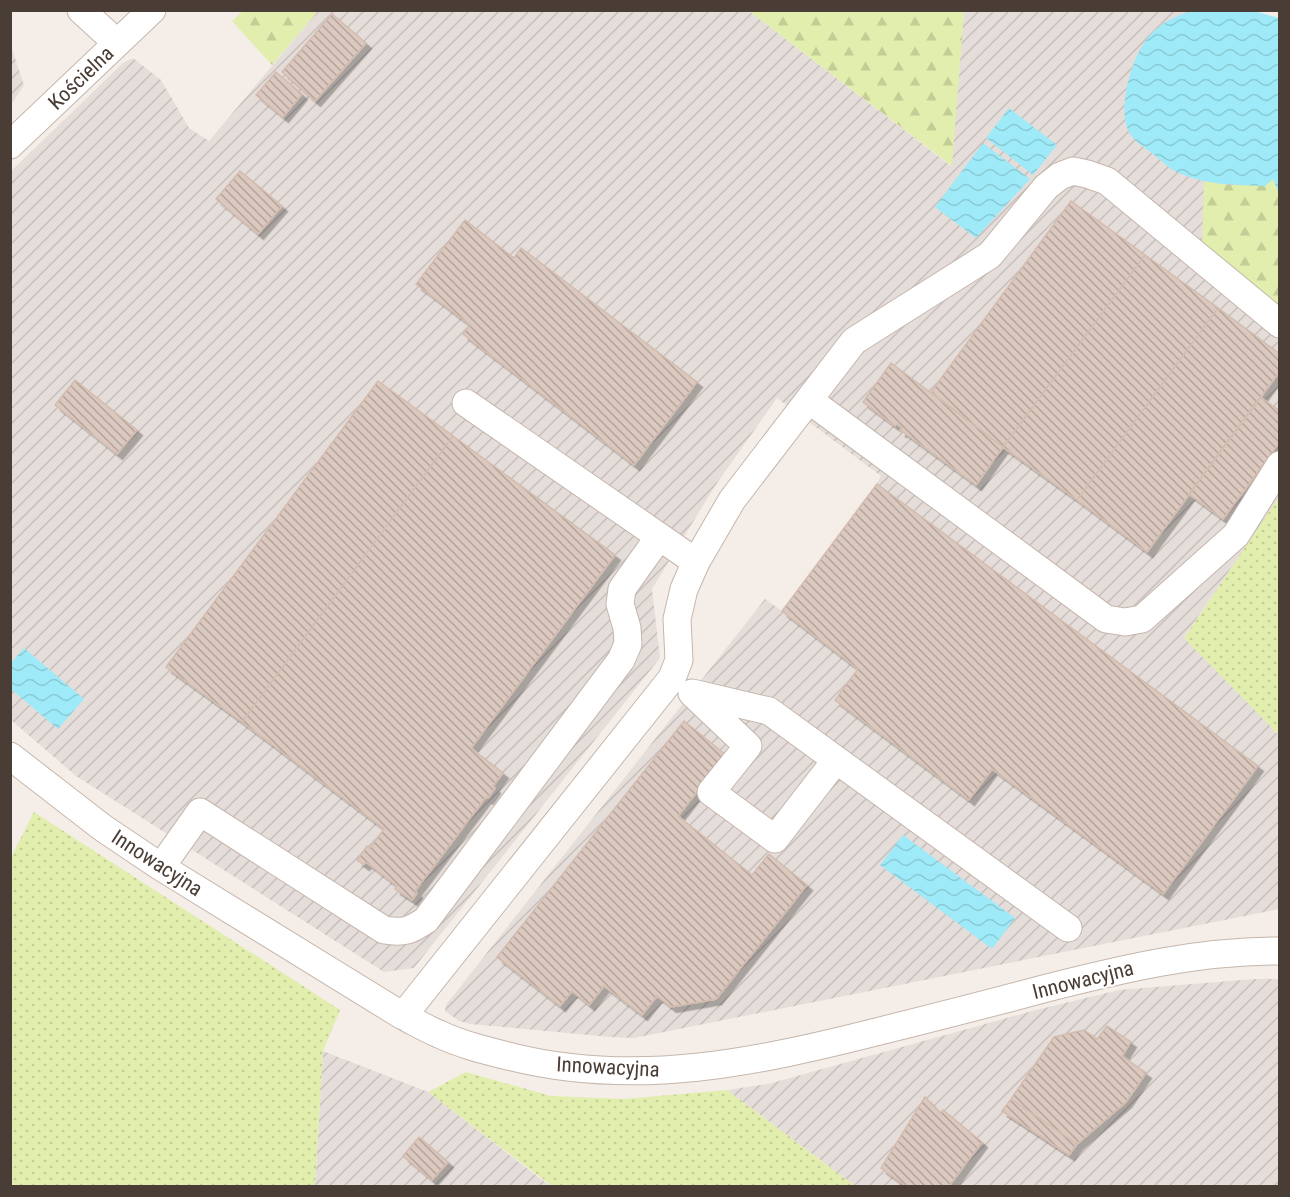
<svg xmlns="http://www.w3.org/2000/svg" width="1290" height="1197" viewBox="0 0 1290 1197" font-family="'Roboto Condensed',sans-serif">
<style>
.industrial{fill:url(#industrial-furrows)}
.grass{fill:url(#grass-dots)}
.forest{fill:url(#forest-firs)}
.water{fill:url(#water-waves)}
.building{fill:url(#building-back-hatch);stroke:#d4bcae;stroke-width:1.5;filter:url(#shadow)}
.lines{fill:none;stroke-linecap:round;stroke-linejoin:round}
.minor-casing{stroke:#c5b6ac;stroke-width:29}
.minor{stroke:#fff;stroke-width:27}
.labels{text-anchor:middle;dominant-baseline:central;stroke-width:4.5;stroke-linejoin:round;paint-order:stroke}
.street-label{font-size:21px;fill:#4a3d35;stroke:#fff}
</style>
<defs>
<pattern id="industrial-furrows" width="10" height="10" patternUnits="userSpaceOnUse" patternTransform="scale(1.5)"><rect width="10" height="10" fill="#e5ddd9"/><path d="M-1 1l2-2M0 10L10 0M9 11l2-2" fill="none" stroke="#c6bfbb"/></pattern>
<pattern id="grass-dots" width="8" height="8" patternUnits="userSpaceOnUse" patternTransform="scale(1.5)"><rect width="8" height="8" fill="#e1eead"/><path d="M2 2h.1M6 6h.1" fill="none" stroke="#c3cd95" stroke-width="1.8" stroke-linecap="round"/></pattern>
<pattern id="forest-firs" width="22" height="20" patternUnits="userSpaceOnUse" patternTransform="scale(1.5)"><rect width="22" height="20" fill="#e1eead"/><path d="M5 1l3.5 6h-7zM16 11l3.5 6h-7z" fill="#c3cd95"/></pattern>
<pattern id="water-waves" width="16" height="10" patternUnits="userSpaceOnUse" patternTransform="scale(1.5)"><rect width="16" height="10" fill="#9eeaf8"/><path d="M0 5q4-4 8 0t8 0" fill="none" stroke="#8acad5"/></pattern>
<pattern id="building-back-hatch" width="6" height="6" patternUnits="userSpaceOnUse" patternTransform="scale(1.5)"><rect width="6" height="6" fill="#dbc9bf"/><path d="M-1 5l2 2M0 0l6 6M5-1l2 2" fill="none" stroke="#b4a49c"/></pattern>
<filter id="shadow"><feDropShadow dx="5.5" dy="5.5" stdDeviation="0" flood-color="#0004"/></filter>
</defs>
<rect width="100%" height="100%" fill="#f5eee8"/>
<path class="industrial" d="M318,11h431l202,155 13,-155h245l70,297 1,189 -96,140 95,98v174l-645,129 -24,-1 -139,-13 -12,-3 -14,-10 1,-6 319,-406 17,12 95,-128 4,-7 -104,-78 -62,88 -63,103 8,69 -246,310 -30,4 -308,-196 -65,-56v-549l112,-108 10,-5 28,22 28,48 20,13z
M10,43l14,42 -13,20h-1z
M1254,979h25v207h-424l-128,-96 41,-6 264,-73 87,-21z
M323,1051l105,41 122,94h-235z"/>
<path class="grass" d="M1279,497v238l-95,-97z
M34,812l306,198 -17,41 -8,135h-304v-329z
M466,1072l85,24 73,3 103,-9 128,96h-303l-124,-94z"/>
<path class="forest" d="M243,11v-1l75,1 -46,54 -40,-44z
M749,11h215l-12,155z
M1273,179l6,15v114l-77,-63 2,-64 27,4z"/>
<path class="water" d="M1196,11h58l25,7v176l-6,-15 -8,7c-29,-1 -59,-1 -86,-13 -10,-4 -18,-13 -26,-19 -8,-6 -19,-13 -24,-22 -13,-24 4,-81 23,-99 12,-12 28,-20 44,-22z
M1009,108l48,37 -24,30 -47,-37z
M983,143l47,36 -54,59 -41,-31z
M24,648l60,51 -26,30 -47,-40v-26z
M903,835l112,83 -23,31 -112,-84z"/>
<path class="building" d="M332,14l34,29 -51,58 -33,-29z
M276,72l26,22 -19,23 -27,-22z
M240,171l42,35 -24,28 -42,-35z
M1071,201l74,54 -142,192 -72,-55z
M465,220l49,38 7,-10 176,134 -63,83 -171,-131 7,-9 -54,-41z
M1145,255l73,53 -141,192 -74,-53z
M1218,308l62,46v17l-133,181 -70,-52z
M891,363l112,84 -27,38 -74,-54 -1,1 -1,-1 2,-3 -5,-4 -2,2 -32,-24z
M75,380l62,50 -20,24 -62,-49z
M378,381l75,55 -211,286 -76,-55z
M1260,397l20,14v31l-57,77 -34,-25z
M453,436l162,119 -144,193 32,25 -10,13 2,2 -7,10 -2,-1 -71,94 2,2 -5,7 -17,-11 2,-3 -31,-24 -2,3 -7,-5 10,-14 3,2 14,-19 -142,-107z
M877,484l381,282 -95,128 -171,-125 -23,31 -134,-100 23,-31 -76,-58z
M684,721l42,34 -48,61 74,59 17,-21 38,31 -91,114 -45,8 -14,-11 -15,19 -38,-29 -15,19 -17,-14 -12,15 -63,-49z
M1107,1026l24,16 -9,14 24,17 -20,29 -49,42 -66,-45 43,-62 30,-7 13,9z
M925,1097l15,16 3,-3 39,32 -33,44h-43l-25,-18z
M1011,1099l66,45 -8,11 -67,-44z
M419,1137l29,25 -16,18 -29,-24z"/>
<g class="lines">
<g class="minor-casing">
<path id="minor" d="M81,10l36,33
M10,145l142,-135
M809,400l297,219 19,3 17,-3 94,-84 44,-70
M466,403l230,159
M692,693l77,18 299,217
M693,694l55,52 -37,46 64,47 61,-79
M10,756l93,72 58,39 242,149c12,6 24,13 36,18 23,11 49,17 73,23 126,31 245,5 368,-26 56,-14 111,-28 167,-43 79,-20 151,-37 233,-37
M161,867l39,-55 184,118c20,3 26,1 42,-10l195,-260 7,-16 -1,-16 -7,-24 2,-15 37,-52
M403,1016l269,-338 7,-18 -2,-41 7,-30 12,-27 36,-62 122,-159 136,-86 56,-68 14,-11 13,-5 14,3 20,7 173,143"/>
</g>
<use href="#minor" class="minor"/>
</g>
<g class="labels">
<g class="street-label">
<text transform="translate(81 78) rotate(-44)">Kościelna</text>
<text transform="translate(157 863) rotate(33)">Innowacyjna</text>
<text transform="translate(1083 980) rotate(-14)">Innowacyjna</text>
<text transform="translate(608 1067) rotate(3)">Innowacyjna</text>
</g>
</g>
<rect width="1290" height="1197" fill="none" stroke="#4a3d35" stroke-width="24"/>
</svg>
